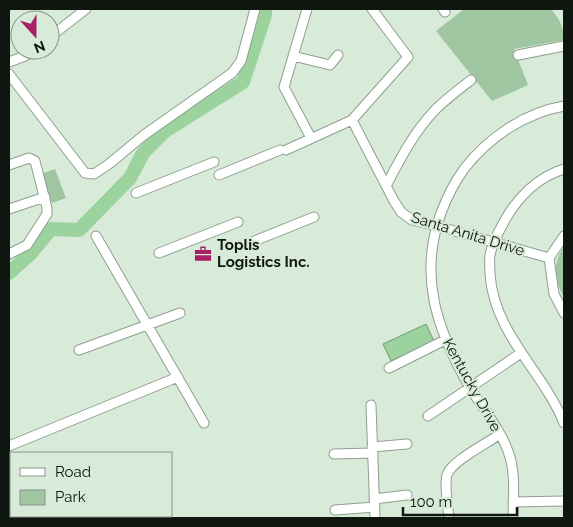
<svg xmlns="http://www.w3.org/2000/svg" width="573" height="527" viewBox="0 0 573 527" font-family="Raleway,sans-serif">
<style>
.green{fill:#a0c5a1}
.water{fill:#9bd29d;stroke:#719972}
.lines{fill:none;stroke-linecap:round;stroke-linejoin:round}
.river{stroke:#9bd29d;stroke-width:14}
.minor-casing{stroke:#8e9f8e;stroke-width:11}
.minor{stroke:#fff;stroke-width:9}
.labels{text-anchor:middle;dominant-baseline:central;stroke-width:4;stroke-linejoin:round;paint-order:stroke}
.street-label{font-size:15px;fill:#0f150f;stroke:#d8ebd8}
.poi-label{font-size:15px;font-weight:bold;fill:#0f150f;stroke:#d8ebd8;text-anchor:start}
</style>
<rect width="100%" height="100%" fill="#d8ebd8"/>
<path class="green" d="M464,9h87c8,9 13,18 13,31l-50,9 14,36 -36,16 -56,-70z
M55,169l11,29 -14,5 -11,-29z
M564,246v51c-11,-20 -12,-31 0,-51z"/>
<path class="water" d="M426,324l8,17 -43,20 -8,-17z"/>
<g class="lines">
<path class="river" d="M9,273l22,-20 20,-24 28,1 51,-52 13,-25 22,-22 78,-49 22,-67v-6"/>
<g class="minor-casing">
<path id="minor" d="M307,9l-23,78 27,51
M443,9l2,3
M50,37l36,-28
M518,55l46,-9
M293,56l37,9 8,-10
M9,62l16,-6 8,-6
M9,74l76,99 9,1 15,-10 35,-29 88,-62 9,-12 14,-52
M352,120l42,81 7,11 11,8 25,6 112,32
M286,150l66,-30 56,-63 -36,-48
M9,165l20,-7 6,3 12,47v6l-20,31 -18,9
M564,169c-26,8 -46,28 -59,51 -6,11 -13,23 -15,35 -1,6 0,13 0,19 4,60 53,97 74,149
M219,175l61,-25
M386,186c14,-27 28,-54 49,-76 11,-11 23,-20 36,-30
M136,193l78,-31
M9,209l36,-12
M96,236l108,187
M564,236l-15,22 5,36 10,19
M247,244l67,-27
M159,253l79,-31
M79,350l101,-37
M389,368l56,-28
M371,405l4,113
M428,416l93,-63
M9,446l169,-69
M372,447l35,-3
M334,454l39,-1
M374,499l33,-4
M513,502l51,-1
M335,510l40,-3
M449,518c-1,-11 -5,-33 -2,-43 4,-14 41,-32 53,-41
M513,518c0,-20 3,-44 -4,-64 -8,-25 -27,-46 -40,-68 -32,-56 -51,-110 -28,-173 6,-16 13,-30 23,-44 24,-31 60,-56 100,-63"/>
</g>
<use href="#minor" class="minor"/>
</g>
<defs>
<g id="office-bare" transform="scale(1.35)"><path d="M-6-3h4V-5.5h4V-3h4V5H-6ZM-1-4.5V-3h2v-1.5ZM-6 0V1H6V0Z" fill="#a81f65" stroke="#d8ebd8" stroke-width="2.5" paint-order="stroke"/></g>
</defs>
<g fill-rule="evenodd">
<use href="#office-bare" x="203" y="254"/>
</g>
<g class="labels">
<g class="street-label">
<text transform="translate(468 234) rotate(17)">Santa Anita Drive</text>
<text transform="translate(472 385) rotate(61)">Kentucky Drive</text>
</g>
<g class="poi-label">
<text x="217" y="245">Toplis<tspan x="217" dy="17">Logistics Inc.</tspan></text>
</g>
</g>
<rect width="573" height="527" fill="none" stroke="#0f150f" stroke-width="20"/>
<rect x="10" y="452" width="162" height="65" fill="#d8ebd8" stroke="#889588"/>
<rect x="20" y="468" width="25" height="8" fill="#ffffff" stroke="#889588"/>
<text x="55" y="477" font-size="15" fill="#0f150f">Road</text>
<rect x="20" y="490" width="25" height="15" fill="#a0c5a1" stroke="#889588"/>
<text x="55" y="502" font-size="15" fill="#0f150f">Park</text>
<g transform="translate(35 35) rotate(159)"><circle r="24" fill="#d8ebd8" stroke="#889588"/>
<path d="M0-4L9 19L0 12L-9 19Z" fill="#a81f65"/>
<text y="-8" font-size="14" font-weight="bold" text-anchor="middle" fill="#0f150f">N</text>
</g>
<path d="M403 507v8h114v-8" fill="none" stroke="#0f150f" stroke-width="2.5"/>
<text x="410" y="507" font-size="15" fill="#0f150f" stroke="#d8ebd8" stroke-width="4" paint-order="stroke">100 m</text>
</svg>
